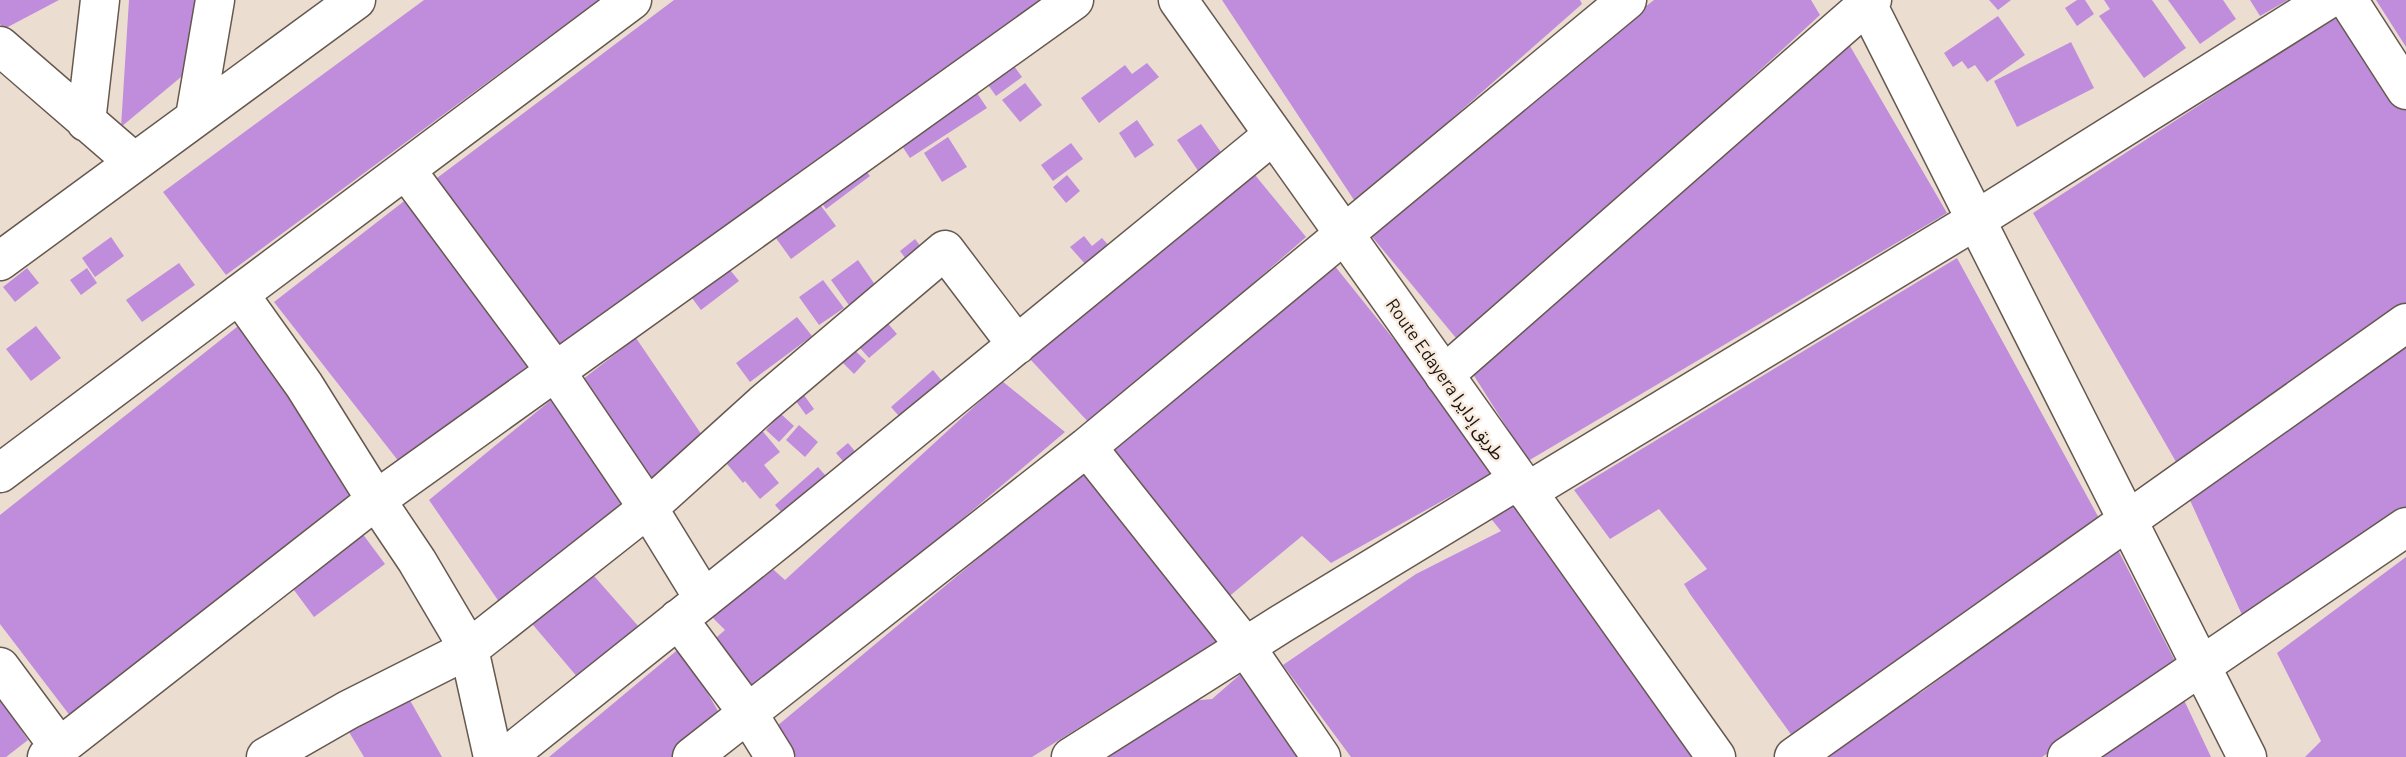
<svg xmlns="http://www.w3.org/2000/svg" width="2406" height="757" viewBox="0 0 2406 757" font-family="Barlow,'Noto Sans Arabic',sans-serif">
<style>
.building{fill:#bf8ddb}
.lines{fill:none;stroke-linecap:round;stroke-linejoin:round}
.street-casing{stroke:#65594f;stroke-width:41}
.secondary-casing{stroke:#65594f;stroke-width:41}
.street{stroke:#fff;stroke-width:38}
.secondary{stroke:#fff;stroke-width:38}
.labels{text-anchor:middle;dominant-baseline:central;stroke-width:5;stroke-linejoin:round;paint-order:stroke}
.street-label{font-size:18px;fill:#1b1612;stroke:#f9ebde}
</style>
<rect width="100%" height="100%" fill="#ecddd1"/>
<path class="building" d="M0,0h59l-55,29 -4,-5z
M129,0h75l-11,67 -72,60z
M424,0h175l-373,275 -63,-83z
M674,0h387l-492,361 -136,-180z
M1222,0h358l2,4 -226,199z
M1654,0h157l9,15 -359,329 -97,-117z
M1989,0h22l-13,10z
M2077,0h8l9,14 -17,12 -12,-18z
M2104,0h48l34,48 -42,30 -45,-62 11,-7z
M2168,0h55l13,19 -36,25z
M2250,0h38l-28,16z
M2376,0h30v47z
M2346,10l60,91v203l-227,163 -146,-254z
M1998,16l27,39 -38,27 -12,-17 -7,4 -6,-8 -9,6 -9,-14z
M2071,42l23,46 -77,39 -23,-46z
M1850,46l97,167 -419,248 -57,-90z
M1011,62l11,15 -26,19 -10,-14z
M1147,63l12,14 -60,46 -18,-25 44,-33 7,9z
M1025,83l17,22 -22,17 -18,-22z
M973,87l14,21 -77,50 -14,-21z
M1137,120l17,25 -19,13 -16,-25z
M1201,124l27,38 -25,16 -26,-38z
M948,137l19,30 -25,15 -18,-29z
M1071,143l12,16 -30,22 -12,-16z
M859,163l11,13 -44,33 -10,-14z
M1067,175l13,16 -14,12 -13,-16z
M1255,175l51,62 -215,188 -61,-66z
M810,191l26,35 -45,33 -26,-36z
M412,195l133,177 -131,109 -140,-179z
M1084,236l8,10 10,-8 8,9 -23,19 -17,-19z
M111,237l13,19 -29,21 -13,-19z
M915,239l12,16 -15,12 -12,-16z
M1957,258l143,262 -305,220 -105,-146 -6,-10 23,-15 -48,-60 -49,30 -36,-49z
M858,260l20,29 -27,19 -20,-28z
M1330,260l172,214 -31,27 -11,-10 -129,72 -29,-27 -76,63 -120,-146z
M179,263l16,22 -53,37 -16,-22z
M726,265l13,16 -38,29 -12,-16z
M27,268l12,15 -24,19 -12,-15z
M87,268l10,15 -16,12 -11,-15z
M823,280l21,28 -25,17 -20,-28z
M879,313l18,21 -28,24 -18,-20z
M797,317l15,19 -62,46 -14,-19z
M242,323l117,182 -288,212 -71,-93v-109z
M36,326l25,32 -30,23 -25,-32z
M636,338l72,106 -58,48 -72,-109z
M844,340l22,21 -12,13 -22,-22z
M2406,343v171l-158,114 -59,-130z
M933,370l14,17 -42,36 -14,-16z
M1002,381l63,51 -313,265 -43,-53 16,-14 -16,-16 57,-51 19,17z
M796,384l18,25 -8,6 -18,-25z
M551,400l80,104 -127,105 -75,-109z
M781,414l13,12 -15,16 -13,-12z
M754,421l26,31 -16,13 15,18 -19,16 -15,-18 -2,2 -26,-31z
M799,425l19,17 -13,15 -19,-17z
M848,443l11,13 -11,11 -12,-14z
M1089,466l128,175 -185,116h-236l-19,-31z
M818,467l15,17 -43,38 -15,-17z
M1520,496l172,261h-341l-68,-92 133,-91 85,-43 -13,-16z
M359,529l26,35 -71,53 -26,-35z
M2117,548l61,119 -136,90h-236l116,-65z
M2406,557v200h-101l16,-16 -44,-88z
M587,568l52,59 -60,52 -51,-60z
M681,647l41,71 -46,39h-127z
M1243,672l63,85h-202l76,-55 32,-3z
M407,695l35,62h-78l-18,-30z
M0,699l28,41 -22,17h-6z
M2184,700l27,57h-115z"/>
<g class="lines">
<g class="street-casing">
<path id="street" d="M1865,0l382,757
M2348,0l58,90
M0,46l134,116
M195,117l20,-117
M86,122l14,-122
M0,261l356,-261
M239,294l65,91 72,115 41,61 52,88 24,108
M1444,375l428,-375
M1087,447l158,199 76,111
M0,473l632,-473
M1527,492l449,-272 351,-220
M704,599l-56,-91 115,-104 182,-154 72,95
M678,619l69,93 28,45
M0,667l60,81
M47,757l329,-257 698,-500
M266,757l82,-47 121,-61 179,-141 -92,-136 -150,-202
M506,757l278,-222 489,-400
M692,757l395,-310 540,-447
M1071,757l210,-133 237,-144
M1794,757l612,-434
M2067,757l339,-230"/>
</g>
<g class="secondary-casing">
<path id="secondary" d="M1178,0l538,757"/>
</g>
<use href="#street" class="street"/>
<use href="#secondary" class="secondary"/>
</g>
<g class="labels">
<g class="street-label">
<text transform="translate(1446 379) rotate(55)">Route Edayera طريق إدايرا</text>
</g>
</g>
</svg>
